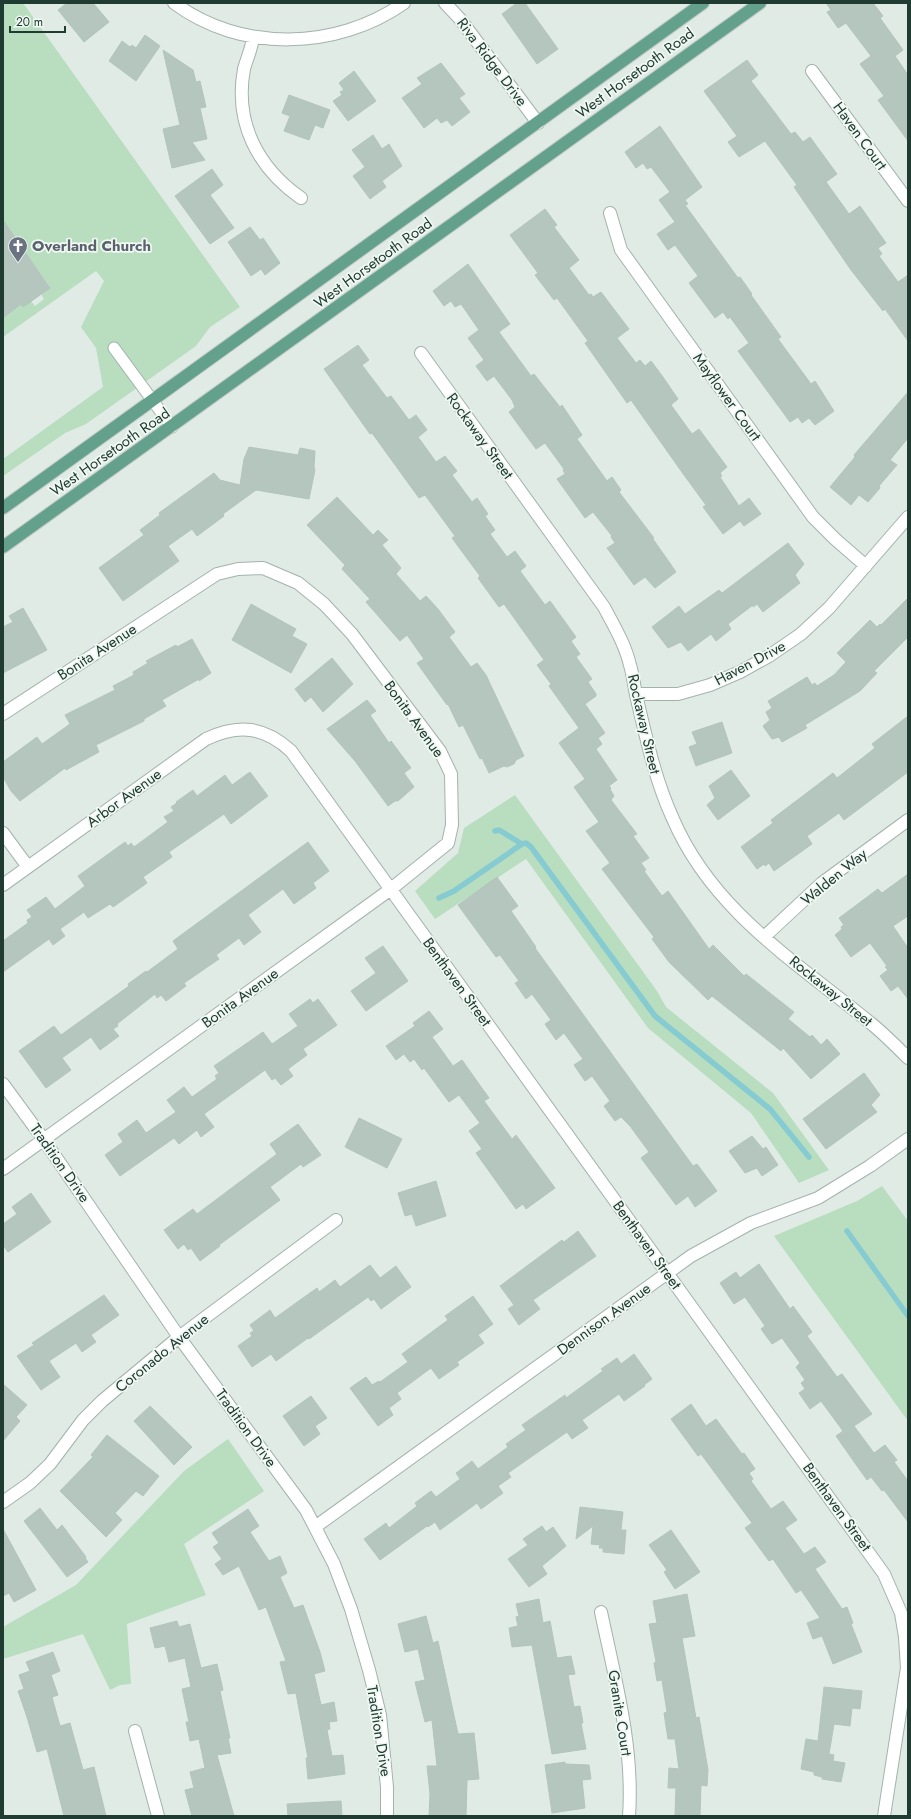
<svg xmlns="http://www.w3.org/2000/svg" width="911" height="1819" viewBox="0 0 911 1819" font-family="Jost,sans-serif">
<style>
.green{fill:#b8ddbf}
.lines{fill:none;stroke-linecap:round;stroke-linejoin:round}
.stream{stroke:#86cbd1;stroke-width:5.5}
.building{fill:#b5c6be;stroke:#b2c5bc}
.service-casing{stroke:#a3b3ac;stroke-width:13}
.minor-casing{stroke:#a3b3ac;stroke-width:14}
.primary-casing{stroke:#c1c8c6;stroke-width:14}
.service{stroke:#fff;stroke-width:11}
.minor{stroke:#fff;stroke-width:12}
.primary{stroke:#63a18d;stroke-width:12}
.labels{text-anchor:middle;dominant-baseline:central;stroke-width:3.5;stroke-linejoin:round;paint-order:stroke}
.street-label{font-size:15px;fill:#203b32;stroke:#f0f8f3}
.worship-label{font-size:15px;font-weight:bold;fill:#5b616d;stroke:#f0f8f3;text-anchor:start}
</style>
<rect width="100%" height="100%" fill="#e0ebe5"/>
<path class="green" d="M3,3h20l217,304 -30,20 -14,19 -110,78 -21,9 -62,43v-17l100,-72 -7,-39 -15,-21 23,-46 -8,-10 -93,66v-19l18,-14 2,3 8,-6 4,5 9,-7 -3,-5 9,-7 -38,-54 -9,5z
M515,795l142,196 9,16 107,86 56,77 -30,13 -48,-70 -103,-85 -122,-169 -91,60 -20,-28 43,-38 6,-25z
M882,1186l26,35v200l-134,-185 83,-35z
M228,1439l36,52 -80,53 22,51 -79,29 4,60 -11,1 -10,5 -27,-56 -80,25v-32l73,-42 108,-114z"/>
<g class="lines">
<path class="stream" d="M495,831l4,-1 23,14
M439,898l15,-7 68,-47 4,-1 5,4 124,169 115,93 39,48
M847,1231l61,85"/>
</g>
<path class="building" d="M67,3h26l16,19 -25,20 -26,-32z
M517,3h8l33,46 -21,15 -35,-50z
M826,3h47l10,13 -3,2 23,32 -8,6 13,19v66l-30,-41 6,-4 -24,-32 11,-8 -25,-33 -8,5 -11,-16 4,-2z
M145,35l15,11 -24,35 -27,-20 13,-20 8,6 2,-2 4,3z
M163,50l30,20 3,12 4,-1 6,26 -6,1 7,31 -15,3 13,18 -33,8 -9,-39 17,-4z
M747,60l11,15 -7,6 40,53 4,-2 8,10 7,-5 27,37 -11,8 23,32 11,-8 26,37 -8,5 4,6 -3,2 19,26 10,-7v66l-23,-32 -2,2 -32,-41 -57,-83 3,-2 -32,-44 -26,16 -11,-15 9,-6 -33,-45z
M441,63l24,31 -6,4 11,14 -18,14 -5,-6 -6,3 -4,-5 -13,10 -22,-30 20,-14 -5,-6z
M354,71l22,30 -28,20 -15,-20 9,-6 -2,-3 4,-2 -5,-7z
M289,95l41,15 -7,18 -8,-3 -6,15 -25,-9 6,-15 -8,-3z
M660,126l42,61 -17,13 3,4 -3,1 53,73 2,-1 12,17 -1,1 30,42 -3,2 33,45 4,-3 19,30 -19,14 -6,-7 -7,5 -4,-6 -8,5 -52,-71 11,-8 -19,-26 -2,2 -5,-7 -8,6 -26,-35 9,-7 -23,-31 -7,5 -11,-16 18,-12 -16,-22 11,-8 -19,-25 -4,2 -4,-6 -7,5 -11,-16z
M373,135l9,14 7,-5 13,22 -20,15 4,6 -16,12 -17,-23 12,-9 -13,-17z
M212,169l11,16 -13,10 24,33 -24,16 -35,-48z
M545,209l12,16 -3,2 25,33 -10,8 20,27 2,-1 2,3 8,-5 28,37 -12,9 19,25 4,-3 5,6 6,-5 12,16 15,22 -7,6 21,29 7,-5 28,38 -7,6 2,3 -2,1 19,29 10,-8 12,16 -17,12 -4,-5 -17,13 -20,-27 3,-2 -22,-30 -53,-75 -4,3 -42,-60 3,-2 -31,-43 -3,2 -19,-25 3,-2 -28,-38z
M3,220l47,68 -27,19 -2,-3 -18,14z
M250,227l10,13 3,-2 17,25 -15,12 -4,-6 -10,7 -23,-34z
M468,264l42,60 -11,8 32,44 3,-2 26,33 2,-2 20,30 -5,4 30,42 5,-4 9,13 -2,2 35,46 -1,1 23,33 -21,16 -10,-11 -11,8 -27,-37 8,-5 -4,-6 1,-1 -19,-24 -8,6 -28,-39 8,-5 -2,-4 1,-1 -19,-26 -9,6 -27,-37 6,-5 -3,-7 -18,-24 -7,5 -11,-15 8,-6 -16,-22 11,-8 -18,-26 -6,3 -4,-6 -7,5 -11,-15z
M358,345l11,15 -7,5 25,33 4,-2 18,24 7,-5 11,15 -9,7 18,25 9,-6 12,15 -5,4 20,27 5,-4 11,16 -3,2 10,14 -5,4 17,23 8,-6 11,15 -6,5 25,34 5,-4 26,36 -5,4 9,13 -4,3 16,22 -4,3 8,12v2l-11,8 20,29 -7,5 4,6 -6,5 21,31 -8,6 2,2 -1,1 4,7 -3,4 26,34 -4,2 16,22 -8,5 5,7 -2,1 18,25 6,-5 41,58 4,-4 31,31 2,-2 48,38 -6,7 22,18 2,-2 9,10 6,-6 13,15 -29,25 -28,-31 -2,3 -69,-55 -4,4 -39,-38 -17,-23 2,-2 -52,-68 8,-6 -24,-32 13,-9 -25,-35 11,-8 -26,-36 20,-15 -30,-42 2,-2 -14,-19 7,-5 -40,-56 -5,3 -21,-29 2,-2 -28,-38 3,-2 -30,-41 -6,3 -47,-65 -2,1 -46,-65z
M908,392v46l-18,22 7,5 -18,21 1,2 -12,14 -9,-7 -8,10 -21,-18 25,-30 -1,-2z
M249,447l49,8 2,-7 15,3 -1,16 1,3 -6,29 -53,-9 -33,24 1,2 -27,20 -5,-7 -24,17 11,15 -56,40 -24,-33 45,-33 -4,-5 20,-15 -1,-2 55,-40 6,7 20,5 4,-26z
M337,497l36,38 5,-5 10,10 -6,5 19,23 -5,6 24,27 6,-5 12,13 17,23 -6,5 22,30 6,-4 9,12 38,81 -8,4 -2,4 -7,3 -3,-1 -15,7 -7,-15 -2,1 -17,-34 -4,2 -11,-23 -1,1 -30,-42 7,-4 -17,-24 -7,6 -34,-39 4,-3 -28,-30 3,-4 -38,-40z
M788,543l16,21 -9,11 5,8 -37,29 -6,-8 -4,3v-2l-25,19 3,5 -15,12 -5,-7 -23,17 -7,-9 -13,6 -16,-21 27,-21 6,8 34,-24 3,3z
M908,598v39l-34,34 3,2 -17,18 -55,34 2,3 -25,14 -3,-5 -7,2 -9,-13 7,-6 -4,-8 6,-4 -4,-7 39,-24 5,8 3,-2 2,3 17,-11 12,-13 -9,-9 33,-33 7,7 3,-3 1,1z
M251,604l45,25 -4,7 15,8 -16,29 -59,-33z
M23,608l24,42 -44,23v-46l10,-5 -4,-6z
M192,639l19,34 -12,8v-2l-37,21 4,6 -22,13v2l-48,24 3,7 -33,18 -1,-2 -45,33 -9,-10 -8,-14v-15l34,-25 5,7 28,-20 -5,-9 50,-25 -2,-4 21,-11 -1,-3 15,-9 -2,-2 30,-16 1,2z
M332,658l21,26 -30,28 -12,-15 -6,5 -10,-13z
M367,700l9,11 -6,4 19,28 2,-2 20,27 -7,5 10,14 -16,14h-3l-7,5 -33,-45 -28,-32z
M908,716v56l-64,48 -5,-7 -32,23 5,8 -38,27 -5,-8 -4,3 -1,-2 -7,5 -16,-22 32,-24 -2,-3 62,-47 4,5 38,-30 -3,-4z
M722,722l10,31 -36,13 -7,-19 8,-3 -5,-12z
M731,770l19,26 -32,24 -11,-15 8,-7 -6,-12z
M250,772l18,24 -37,28 -7,-10 -55,38 3,5 -29,20 4,6 -34,24 -3,-3 -22,14 -4,-6 -24,17 5,7 -12,9 -4,-6 -46,33v-31l25,-18 -1,-3 5,-3 -5,-7 19,-13 9,12 30,-23 -7,-10 47,-34 3,4 3,-3 3,4 34,-25 -4,-5 10,-6 -3,-4 6,-4 -1,-1 17,-12 4,6 28,-21 7,10z
M308,842l21,29 -16,12 3,5 -22,16 -11,-15 -35,26 13,17 -17,13 -5,-7 -23,17 3,4 -35,24 2,3 -20,15 -5,-6 -4,3 -2,-4 -38,30 1,2 -5,3 6,7 -19,14 -9,-13 -29,21 9,12 -25,18 -27,-37 35,-25 7,9 68,-49 -1,-2 18,-13 1,1 31,-23 -5,-8z
M908,874v42l-15,10 15,22v51l-10,-13 -7,5 -11,-15 8,-6 -3,-3 2,-1 -17,-23 -19,14 -16,-22 7,-6 -1,-2 3,-2 -5,-7 39,-29 4,4z
M497,877l21,29 -7,5 25,36 -1,1 158,218 4,-2 20,27 -22,16 -7,-11 -12,9 -35,-47 8,-6 -19,-26 -9,-9 -6,4 -11,-15 6,-5 -18,-25 -7,5 -11,-16 9,-6 -19,-26 -8,7 -11,-16 6,-4 -19,-26 -6,5 -11,-16 4,-2 -19,-26 -4,2 -38,-52z
M383,946l25,35 -42,30 -15,-20 25,-18 -11,-15z
M310,999l3,4 5,-4 19,26 -34,24 4,6 -19,14 5,7 -12,9 -6,-7 -3,2 -7,-10 -61,44 10,13 -13,10 -4,-7 -18,14 -5,-6 -54,38 -15,-21 18,-13 -5,-8 19,-14 9,13 30,-21 -9,-12 17,-13 8,10 25,-18 -2,-3 4,-3 -5,-7 49,-34 9,12 26,-18 -9,-12z
M429,1011l14,18 -11,8 21,29 9,-6 27,38 -5,3 28,38 4,-4 39,53 -29,21 -3,-5 -7,5 -40,-56 6,-4 -13,-18 11,-8 -21,-28 -10,7 -25,-34 -2,2 -8,-11 -4,3 -6,-8 -8,6 -10,-14 29,-20 -2,-3z
M864,1073l16,22 -9,10 6,7 -51,37 -23,-30z
M359,1118l43,21 -15,29 -42,-21z
M298,1124l23,31 -18,12 -2,-3 -31,23 10,13 -61,45 1,1 -20,15 -9,-13 -3,2 -4,-6 -6,5 -14,-19 29,-21 4,5 80,-60 -7,-10z
M752,1136l11,13 3,-2 12,18 -16,11 -5,-8 -12,5 -16,-22z
M436,1181l10,35 -30,10 -4,-12 -7,2 -7,-23z
M31,1193l20,29 -43,30 -5,-7v-21l14,-10 -5,-7z
M578,1231l18,25 -63,44 7,9 -21,16 -11,-16 6,-4 -14,-19 62,-46 2,2z
M759,1264l31,45 3,-3 19,26 -5,4 30,41 5,-3 30,40 -18,12 20,27 11,-8 12,15 -3,2 14,19v41l-24,-32 -2,1 -11,-14 -4,3 -10,-14 -21,-30 7,-5 -22,-30 -11,8 -11,-16 6,-4 -4,-6 4,-3 -9,-13 4,-4 -18,-25 -10,6 -11,-15 4,-3 -20,-29 -11,7 -14,-21 16,-11 4,6z
M370,1265l10,13 16,-12 15,21 -30,22 -7,-10 -3,2 -3,-4 -59,42 -1,-1 -32,23 -5,-7 -19,13 -14,-21 14,-10 -2,-3 4,-2 -4,-6 20,-15 5,8 42,-30 2,4 16,-12 5,7z
M104,1295l15,20 -28,20 5,7 -14,10 -6,-9 -27,18 11,16 -19,13 -24,-34 17,-11 -2,-2z
M473,1296l20,28 -15,11 6,8 -27,19 2,3 -20,14 -8,-11 -34,25 4,6 -12,9 4,7 -15,11 -28,-38 16,-11 6,8 7,-4 1,1 28,-20 -6,-8 46,-34 -3,-4z
M634,1354l18,25 -8,6 1,1 -21,15 -5,-7 -37,26 6,8 -16,11 -5,-7 -59,41 3,4 -13,9 5,7 -22,16 -4,-6 -37,27 -5,-8 -7,5 -1,-1 -47,34 -16,-21 22,-16 3,5 28,-22 -2,-3 16,-12 5,6 24,-18 -4,-6 16,-12 6,8 30,-22 -2,-3 20,-14 -4,-5 43,-30 1,3 37,-27 -2,-2 16,-11 4,6z
M3,1384l24,21 -11,12 4,4 -17,20z
M311,1396l16,22 -12,8 5,8 -16,12 -21,-30z
M691,1404l15,22 10,-7 26,35 2,-1 11,16 -6,4 4,6 -2,2 20,28 12,-8 14,19 -12,8 19,26 11,-7 11,15 -11,7 27,40 5,-2 6,16 -2,1 11,28 -29,12 -11,-28 -9,3 -6,-16 13,-5 -19,-28 -5,3 -23,-34 -4,2 -24,-33 7,-5 -51,-69 -3,2 -27,-37z
M150,1406l42,41 -18,18 -40,-44z
M107,1435l52,41 -16,20 -7,-5 -21,22 7,7 -16,17 -46,-46 33,-34 -2,-2z
M580,1507l43,5 -2,18h5l-2,24 -21,-2v-4h-4l1,-3 -9,-1 2,-18 -17,13z
M40,1508l17,22 5,-5 24,32 -1,1 3,4 -21,15 -43,-56z
M248,1509l11,17 -9,6 19,29 11,-5 7,17 -7,4 14,31 9,-3 17,47 5,19 -11,3 7,31 13,-3 3,19 -8,1 1,7 -3,1 5,26 11,-1 2,19 -37,5 -2,-21h2l-12,-65 -8,1 -8,-32 6,-1 -20,-54 -7,3 -20,-44 -16,9 -8,-11 7,-5 -9,-12 6,-4 -7,-10z
M542,1526l4,6 7,-5 13,19 -24,20 5,8 -18,13 -21,-28 20,-14 -5,-6z
M3,1529l33,61 -22,12 -5,-9 -6,3z
M671,1530l29,42 -25,17 -11,-17 3,-2 -18,-25z
M687,1594l8,42 -13,2 14,80 3,-1 9,53 -1,16 -6,-1 -1,31 -25,-1 1,-27h-8l1,-20 10,1 -4,-30h-7l-4,-26 3,-1 -5,-32 -5,1 -3,-18 2,-1 -7,-38 8,-1 -4,-22z
M539,1599l4,24 7,-2 7,37 14,-2 4,18 -7,1 6,32 6,-1 3,17h-2l5,26 -34,5 -20,-109 -20,2 -3,-19 9,-2 -2,-9 3,-1 -3,-12z
M426,1616l7,27 5,-2 20,93 16,-1 5,46 -12,1 -1,36h-37l1,-22 -3,-28h10l-5,-46 -7,2 -10,-40 10,-2 -7,-31 -13,3 -7,-28z
M177,1621l2,6 11,-3 11,44 16,-4 6,26 -3,1 10,47h-2l3,15 -14,2 17,61h-42l-7,-26 9,-2 -4,-16 15,-4 -6,-29 -9,2 -4,-19h3l-7,-33 9,-2 -6,-29 -16,4 -4,-16 -10,2 -5,-20z
M53,1652l7,19 -9,4 7,20 -6,2 8,29 10,-3 13,47 11,-3 12,49h-42l-17,-67 -10,3 -10,-35 -9,-26 6,-2 -5,-14 11,-4 -4,-9z
M824,1687l38,4 -2,18 -8,-1 -2,18 -16,-2 -5,30 5,1 -1,6 12,2 -4,19 -19,-3v-2l-8,-2v-3l-13,-3 5,-30 12,2z
M565,1762v2l24,1 2,14 -9,1 3,28 -33,5 -7,-48z
M341,1801l1,15h-54l-1,-12z"/>
<g class="lines">
<g class="service-casing">
<path id="service" d="M114,348l58,79"/>
</g>
<g class="minor-casing">
<path id="minor" d="M174,3c67,50 163,47 230,0
M445,3l15,16 78,104
M253,37c-1,11 -6,21 -9,32 -10,54 14,99 57,129
M812,71l96,130
M610,213l11,37 192,267 22,22 31,27
M421,353l183,254c10,19 21,37 26,58 3,10 4,20 6,30 10,42 19,85 37,124 40,93 125,144 200,206 12,10 24,22 35,33
M636,694h42l32,-9 30,-13 29,-16 32,-22 28,-26 79,-91
M3,714l214,-140 21,-5 25,-1 35,15 26,21 28,30 88,117 11,23 1,51 -4,18 -57,46 -388,280
M3,833l25,34
M3,885l203,-146c32,-15 58,-13 85,12l593,823 17,39 4,24 2,31 -23,148
M764,937l58,-54 86,-63
M3,1084l41,56 135,197 127,173 28,54 17,45 18,61 11,45 7,72v29
M3,1502l27,-19 20,-19 33,-44 19,-19 77,-64 157,-117
M315,1527l376,-271 60,-33 67,-25 52,-32 38,-27
M601,1612c14,67 33,135 28,204
M135,1731l23,85"/>
</g>
<g class="primary-casing">
<path id="primary" d="M3,508l700,-505
M3,547l757,-544"/>
</g>
<use href="#service" class="service"/>
<use href="#minor" class="minor"/>
<use href="#primary" class="primary"/>
</g>
<defs>
<g id="church-pin" transform="scale(1)"><path d="M0 17L-7.5 6A9.5 9.5 0 1 1 7.5 6Z" fill="#6b7280" stroke="#f0f8f3"/><path d="M-1.2-6h2.4v3.5h3.3v2.4h-3.3V6h-2.4V-.1h-3.3v-2.4h3.3Z" fill="#fff"/></g>
</defs>
<g fill-rule="evenodd">
<use href="#church-pin" x="18" y="246"/>
</g>
<g class="labels">
<g class="street-label">
<text transform="translate(492 62) rotate(53)">Riva Ridge Drive</text>
<text transform="translate(635 73) rotate(-36)">West Horsetooth Road</text>
<text transform="translate(860 136) rotate(54)">Haven Court</text>
<text transform="translate(373 263) rotate(-36)">West Horsetooth Road</text>
<text transform="translate(727 397) rotate(54)">Mayflower Court</text>
<text transform="translate(480 436) rotate(54)">Rockaway Street</text>
<text transform="translate(110 452) rotate(-35)">West Horsetooth Road</text>
<text transform="translate(97 652) rotate(-33)">Bonita Avenue</text>
<text transform="translate(750 663) rotate(-28)">Haven Drive</text>
<text transform="translate(414 719) rotate(54)">Bonita Avenue</text>
<text transform="translate(644 724) rotate(77)">Rockaway Street</text>
<text transform="translate(124 798) rotate(-36)">Arbor Avenue</text>
<text transform="translate(834 877) rotate(-39)">Walden Way</text>
<text transform="translate(457 982) rotate(54)">Benthaven Street</text>
<text transform="translate(831 991) rotate(39)">Rockaway Street</text>
<text transform="translate(240 998) rotate(-36)">Bonita Avenue</text>
<text transform="translate(60 1163) rotate(55)">Tradition Drive</text>
<text transform="translate(647 1245) rotate(54)">Benthaven Street</text>
<text transform="translate(604 1319) rotate(-36)">Dennison Avenue</text>
<text transform="translate(162 1353) rotate(-39)">Coronado Avenue</text>
<text transform="translate(246 1428) rotate(54)">Tradition Drive</text>
<text transform="translate(837 1507) rotate(54)">Benthaven Street</text>
<text transform="translate(620 1713) rotate(81)">Granite Court</text>
<text transform="translate(379 1731) rotate(81)">Tradition Drive</text>
</g>
<g class="worship-label">
<text x="32" y="246">Overland Church</text>
</g>
</g>
<rect width="911" height="1819" fill="none" stroke="#203b32" stroke-width="8"/>
<path d="M10 26v6h55v-6" fill="none" stroke="#203b32" stroke-width="2"/>
<text x="16" y="26" font-size="12" fill="#203b32" stroke="#f0f8f3" stroke-width="3" paint-order="stroke">20 m</text>
</svg>
